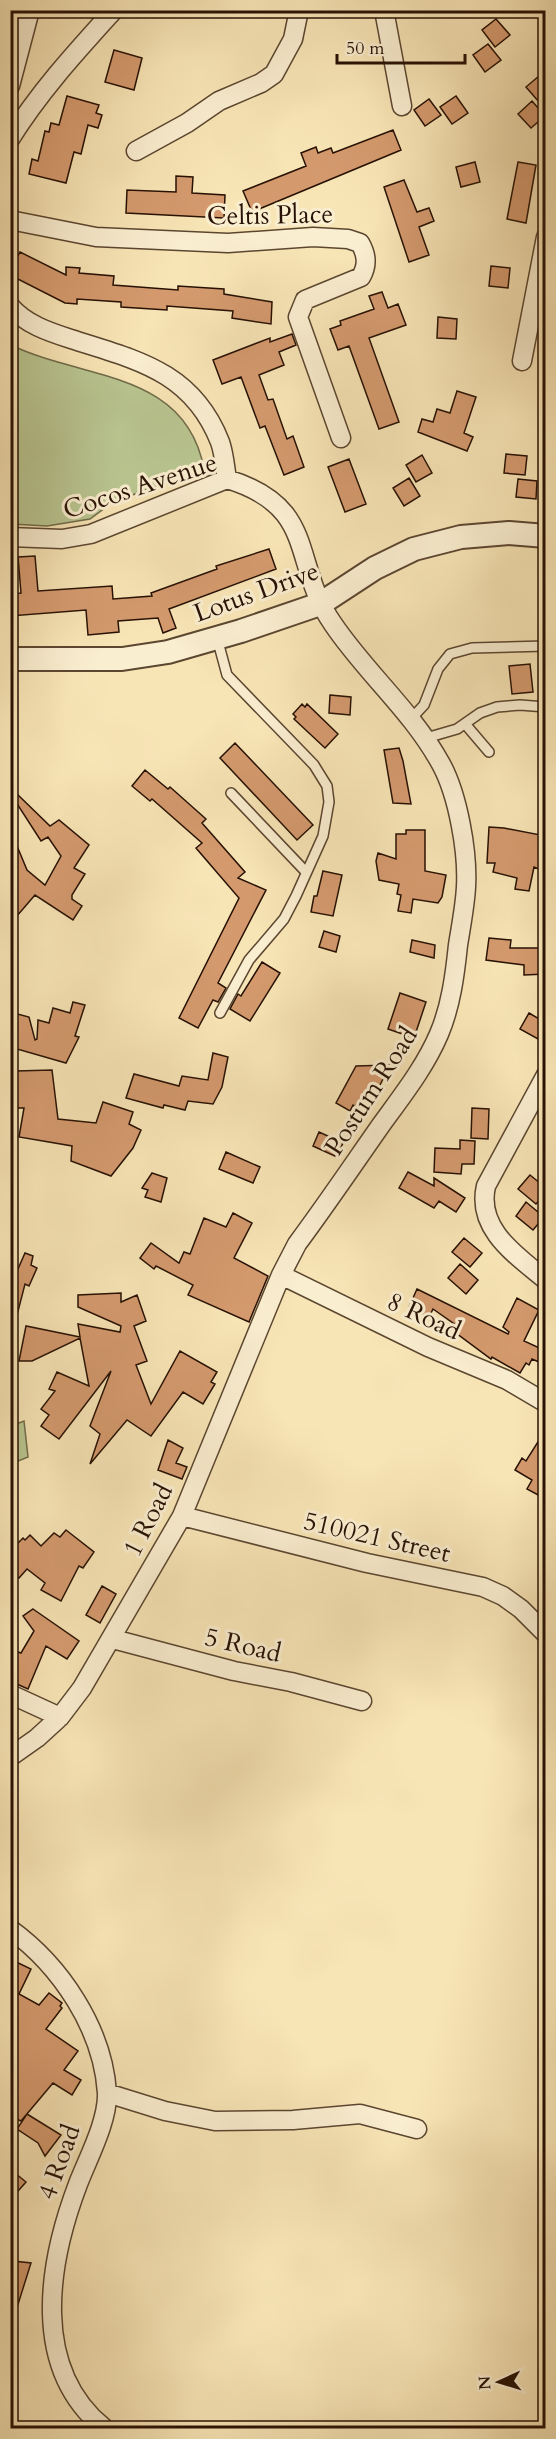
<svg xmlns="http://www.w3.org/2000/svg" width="556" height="2439" viewBox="0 0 556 2439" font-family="Cardo,serif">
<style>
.green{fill:#b9c691;stroke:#706c4a;stroke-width:1.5}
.building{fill:#d49a6e;stroke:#271104;stroke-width:1.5}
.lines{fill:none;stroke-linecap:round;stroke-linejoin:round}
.service-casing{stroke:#5b4630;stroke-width:12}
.minor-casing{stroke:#5b4630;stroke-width:21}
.tertiary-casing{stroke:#5b4630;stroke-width:26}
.path{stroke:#271104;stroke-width:3;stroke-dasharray:4.5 3;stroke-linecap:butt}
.service{stroke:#faeed0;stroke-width:9}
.minor{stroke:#faeed0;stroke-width:18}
.tertiary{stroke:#faeed0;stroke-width:22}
.labels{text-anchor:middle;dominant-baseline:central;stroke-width:6;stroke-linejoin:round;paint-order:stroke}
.street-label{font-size:26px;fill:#271104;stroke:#faeed0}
</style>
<rect width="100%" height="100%" fill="#f8e5b6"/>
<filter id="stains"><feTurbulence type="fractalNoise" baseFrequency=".00333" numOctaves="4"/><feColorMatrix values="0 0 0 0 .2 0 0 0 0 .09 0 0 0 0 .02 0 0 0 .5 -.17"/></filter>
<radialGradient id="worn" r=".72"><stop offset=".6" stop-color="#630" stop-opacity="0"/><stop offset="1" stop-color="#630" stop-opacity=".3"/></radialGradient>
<path class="green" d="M11,345c72,35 175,25 193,124l-91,33 -23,17 -43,7 -36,-2z
M24,1421l4,36 -17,7v-38z"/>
<path class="building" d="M496,19l14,16 -15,12 -13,-17z
M488,44l13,16 -16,12 -12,-17z
M114,50l28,8 -8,32 -29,-8z
M546,70v40l-20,-23z
M67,96l32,9 -3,8 6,2 -4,13 -10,-3 -7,29 -7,-2 -8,31 -37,-9 3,-15 6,2 7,-30 4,1 2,-9 8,2z
M456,96l12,17 -16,11 -12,-17z
M429,99l12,16 -16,11 -11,-16z
M532,101l13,15 -14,12 -13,-14z
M393,130l8,20 -149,62 -9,-21 63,-25 -5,-13 15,-6 2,6 13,-5 2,5z
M475,162l5,20 -19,5 -5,-20z
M518,162l18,3 -10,58 -19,-4z
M176,176l17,1 -1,16 33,2 -1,23 -98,-5 1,-23 49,2z
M404,180l13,32 12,-4 5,13 -15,6 10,28 -20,7 -25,-75z
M20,252l46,23v-8l14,1 -1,5 35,3 -1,9 65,5v-4l46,3v5l48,8 -1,22 -39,-6 1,-7 -66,-5v4l-46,-3v-5l-44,-3v5l-12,-1 -55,-28v-5z
M491,266l19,2 -2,20 -19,-2z
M382,292l6,16 10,-4 8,21 -37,13 30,84 -20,7 -30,-83 -11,4 -8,-21 11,-4 -1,-4 34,-12 -5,-13z
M438,317l19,2 -1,20 -19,-1z
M292,334l4,11 -17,7 5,13 -25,10 9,25 5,-1 14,40 6,-3 11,31 -20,8 -19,-49 -5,2 -19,-51 -19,7 -9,-24 57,-22v4z
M457,391l19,6 -12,36 9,4 -6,14 -49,-19 4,-13 11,3 4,-13 13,4z
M506,454l21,2 -2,19 -21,-2z
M422,455l10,18 -16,9 -10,-17z
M349,459l17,45 -21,8 -17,-45z
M409,478l11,18 -16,10 -11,-18z
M518,479l19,2 -1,18 -20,-2z
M269,549l7,20 -107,40 7,19 -13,5 -5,-15 -40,3 1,11 -31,3 -2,-25 -76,6v-22l11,-1 -3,-36 17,-1 3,35 74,-5 1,13 39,-3 -1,-3 66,-24 -1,-3z
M530,664l3,28 -21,2 -3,-28z
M330,695l21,2 -1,18 -21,-2z
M302,704l3,3 2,-3 31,30 -13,14 -31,-29 2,-2 -3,-3z
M235,743l78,82 -16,15 -77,-82z
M399,748l4,13 8,43 -18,-1 -9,-53z
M145,770l23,19 2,-2 36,32 -4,4 43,49 -7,6 28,12 -48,93 8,5 -8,14 -5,-2 -15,28 -19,-10 60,-120 -43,-50 6,-5 -50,-44 -2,2 -18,-15z
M16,793l34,33 9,-6 30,25 -15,23 11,6 -13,21v4l10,7 -9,14 -38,-25 -25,29v-95l17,41 18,15 16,-29 -13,-19 -7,4 -29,-45z
M489,827l15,1 42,8v21l-5,13 -7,-3 -5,24 -14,-2 2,-11 -24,-6 2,-9h-8z
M406,830h19v41l21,4 -4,22 -4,6 -25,-4 -2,14 -13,-2 3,-16 -4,-1 2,-10 -20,-4 -3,-19 2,-8 18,6v-25h10z
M323,871l19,4 -9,41 -22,-4 3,-16h3z
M324,931l16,5 -4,16 -17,-5z
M489,938l22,2 -1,8h35l1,26 -22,1v-10l-38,-5z
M412,940l23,5 -1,13 -24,-6z
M262,962l18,11 -30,48 -20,-12 8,-15 3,2z
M400,993l26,9 -12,36 -26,-9z
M73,1002l12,3 -10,31 4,1 -13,26 -56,-16v-35l19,5 6,23 2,-1 1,-19 11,3 4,-15 17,5z
M529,1013l17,10 -8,16 -18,-10z
M213,1053l15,4 -6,30 -9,17 -25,-3 -3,9 -21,-5 -1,3 -37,-10 8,-24 45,12 3,-10 26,4z
M390,1065l-24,48 -13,-8 -3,6 -14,-8 20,-37z
M52,1070l6,49 38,4 7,-21 30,10 -4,12 12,6 -8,18 -22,28 -40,-15 1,-15 -53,-9 5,-29h-14v-15h6v-22z
M472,1108l17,1 -1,30 -17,-1z
M319,1132l24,11 -6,14 -24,-11z
M460,1140l15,1 -1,23h-12l-1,10 -27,-2 1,-24 25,1z
M226,1152l34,15 -7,16 -34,-14z
M408,1172l26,14v-8l31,20 -9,14 -17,-11 -5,7 -35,-20z
M152,1173l15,5 -6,24 -16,-5 3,-7 -6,-2z
M530,1175l16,13v5l-10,11 -18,-15z
M526,1202l18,15 -11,13 -17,-14z
M233,1213l19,10 -18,35 34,18 -19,46 -61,-27 5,-10 -37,-19 -2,3 -14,-11 11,-15 28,20 5,-11 6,2 14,-36 22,9z
M464,1238l18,15 -12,14 -18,-15z
M25,1253l8,3 -2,9 6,3 -8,18 -4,-2 -10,39 -5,-1v-35z
M460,1264l18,16 -12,14 -18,-16z
M417,1289l91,45 1,-2 -6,-5 14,-29 22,12 -15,31 22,10v14l-14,-6 -3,6 -3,-2 -6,10 -28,-16 -1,2 -35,-26 4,-5 -27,-19 -4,8 -20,-10z
M121,1293v9l16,-7 9,26 -12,5 13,35 -11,4 15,39 29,-53 37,21 -6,10 4,2 -12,20 -20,-12 -32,44 -24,-16 -37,44 10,-30 -10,-8 21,-55 -52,68 -18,-13 8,-11 -8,-6 14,-18 -6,-2 8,-17 32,14 -9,-48 -48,23h-13l7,-35 54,11 -2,-13 42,8 1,-6 -43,-19v-12z
M546,1429v59l-6,8 -13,-7 5,-9 -17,-10 7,-12 4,3z
M168,1440l15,8 -7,15 11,4 -5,12 -24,-9z
M66,1530l28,22 -11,16 -4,-2 -18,35 -20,-11 4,-7 -18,-14 -8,9 -9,-5v-22l13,-13 2,2 5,-5 11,11 13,-13 6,4z
M102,1586l14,8 -16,29 -14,-8z
M33,1609l46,32 -12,18 -21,-13 -18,43 -18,-8v-32l11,4 13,-22 -11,-15z
M10,1959l21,10 -12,25 20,11 10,-12 13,10 -2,3 2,2 -16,21 32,22 -14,19 17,10 -9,15 -19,-12 -32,38 -11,-5z
M27,2114l34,21 -16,21 -7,-13 -21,-14z
M10,2169l16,13 -16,18z
M13,2261l18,2 -17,54 -4,-1z"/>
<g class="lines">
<g class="service-casing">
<path id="service" d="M217,638l10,37 87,90 13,21 2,16 -6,34 -27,60 -12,23 -35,41 -29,53
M411,719l13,-14 14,-36 12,-15 22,-6 74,-2
M466,725l23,27
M426,738l31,-9 23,-16 17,-6 23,-2 26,2
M231,793l75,79"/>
</g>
<g class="minor-casing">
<path id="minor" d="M384,10l18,96
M10,86l20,-76
M10,139c30,-48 66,-87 104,-129
M136,151l51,-28 32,-22 42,-18 13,-9 19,-35 6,-29
M10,220l86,17 132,6 85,-6 35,2 12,4c7,12 8,22 1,34l-56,23 -7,17 43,121
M10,306c15,18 39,26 61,33 65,21 121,32 149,103 4,11 5,25 7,37
M522,361l24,-124
M10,537l52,2 29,-5 136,-55c92,28 63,83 106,145 33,49 79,87 108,140 17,31 27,88 25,123 -1,19 -5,39 -8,58 -3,29 -7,61 -19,89 -14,33 -37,62 -58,91 -28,40 -55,80 -84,119l-16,31 -99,241 -100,172 -22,29 -23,21 -27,19
M546,1075l-60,111c-10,43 30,69 60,94
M281,1275l147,72 79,33 39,23
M182,1516l185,47 116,24 20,9 18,13 25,25
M113,1639l121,32 57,11 71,19
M10,1694l50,23
M10,1929c51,37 93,100 97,164 1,28 -19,65 -29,91 -30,79 -48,184 26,244
M107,2093l58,18 50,10 78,-1 67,-6 57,15"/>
</g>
<g class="tertiary-casing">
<path id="tertiary" d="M10,659h112l46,-7 73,-21 79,-27 55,-36 39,-19 47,-12 48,-4 37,3"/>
</g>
<path class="path" d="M542,1941l4,2"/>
<use href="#service" class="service"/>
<use href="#minor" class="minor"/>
<use href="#tertiary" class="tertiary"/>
</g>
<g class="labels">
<g class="street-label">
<text transform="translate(270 215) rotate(-1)">Celtis Place</text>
<text transform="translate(140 486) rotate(-18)">Cocos Avenue</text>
<text transform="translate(256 592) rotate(-20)">Lotus Drive</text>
<text transform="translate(371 1091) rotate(-57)">Postum Road</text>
<text transform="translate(424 1316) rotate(25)">8 Road</text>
<text transform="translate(148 1520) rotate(-63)">1 Road</text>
<text transform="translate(377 1537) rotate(13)">510021 Street</text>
<text transform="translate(243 1645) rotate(13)">5 Road</text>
<text transform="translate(59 2162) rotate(-70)">4 Road</text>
</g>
</g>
<rect width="556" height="2439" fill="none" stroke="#f8e5b6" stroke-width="36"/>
<rect x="12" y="12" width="532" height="2415" fill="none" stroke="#271104" stroke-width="3"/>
<rect x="18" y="18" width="520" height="2403" fill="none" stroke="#271104" stroke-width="1.5"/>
<g transform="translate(499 2382) rotate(266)" stroke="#faeed0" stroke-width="4.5" paint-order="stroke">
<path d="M0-4.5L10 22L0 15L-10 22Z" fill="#271104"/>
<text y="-9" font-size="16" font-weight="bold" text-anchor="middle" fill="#271104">N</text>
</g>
<path d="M337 54v9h128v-9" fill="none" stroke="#271104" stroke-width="3"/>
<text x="346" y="54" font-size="18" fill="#271104" stroke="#faeed0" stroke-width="4.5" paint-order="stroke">50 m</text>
<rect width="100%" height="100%" filter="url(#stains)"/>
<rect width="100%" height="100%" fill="url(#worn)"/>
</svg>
